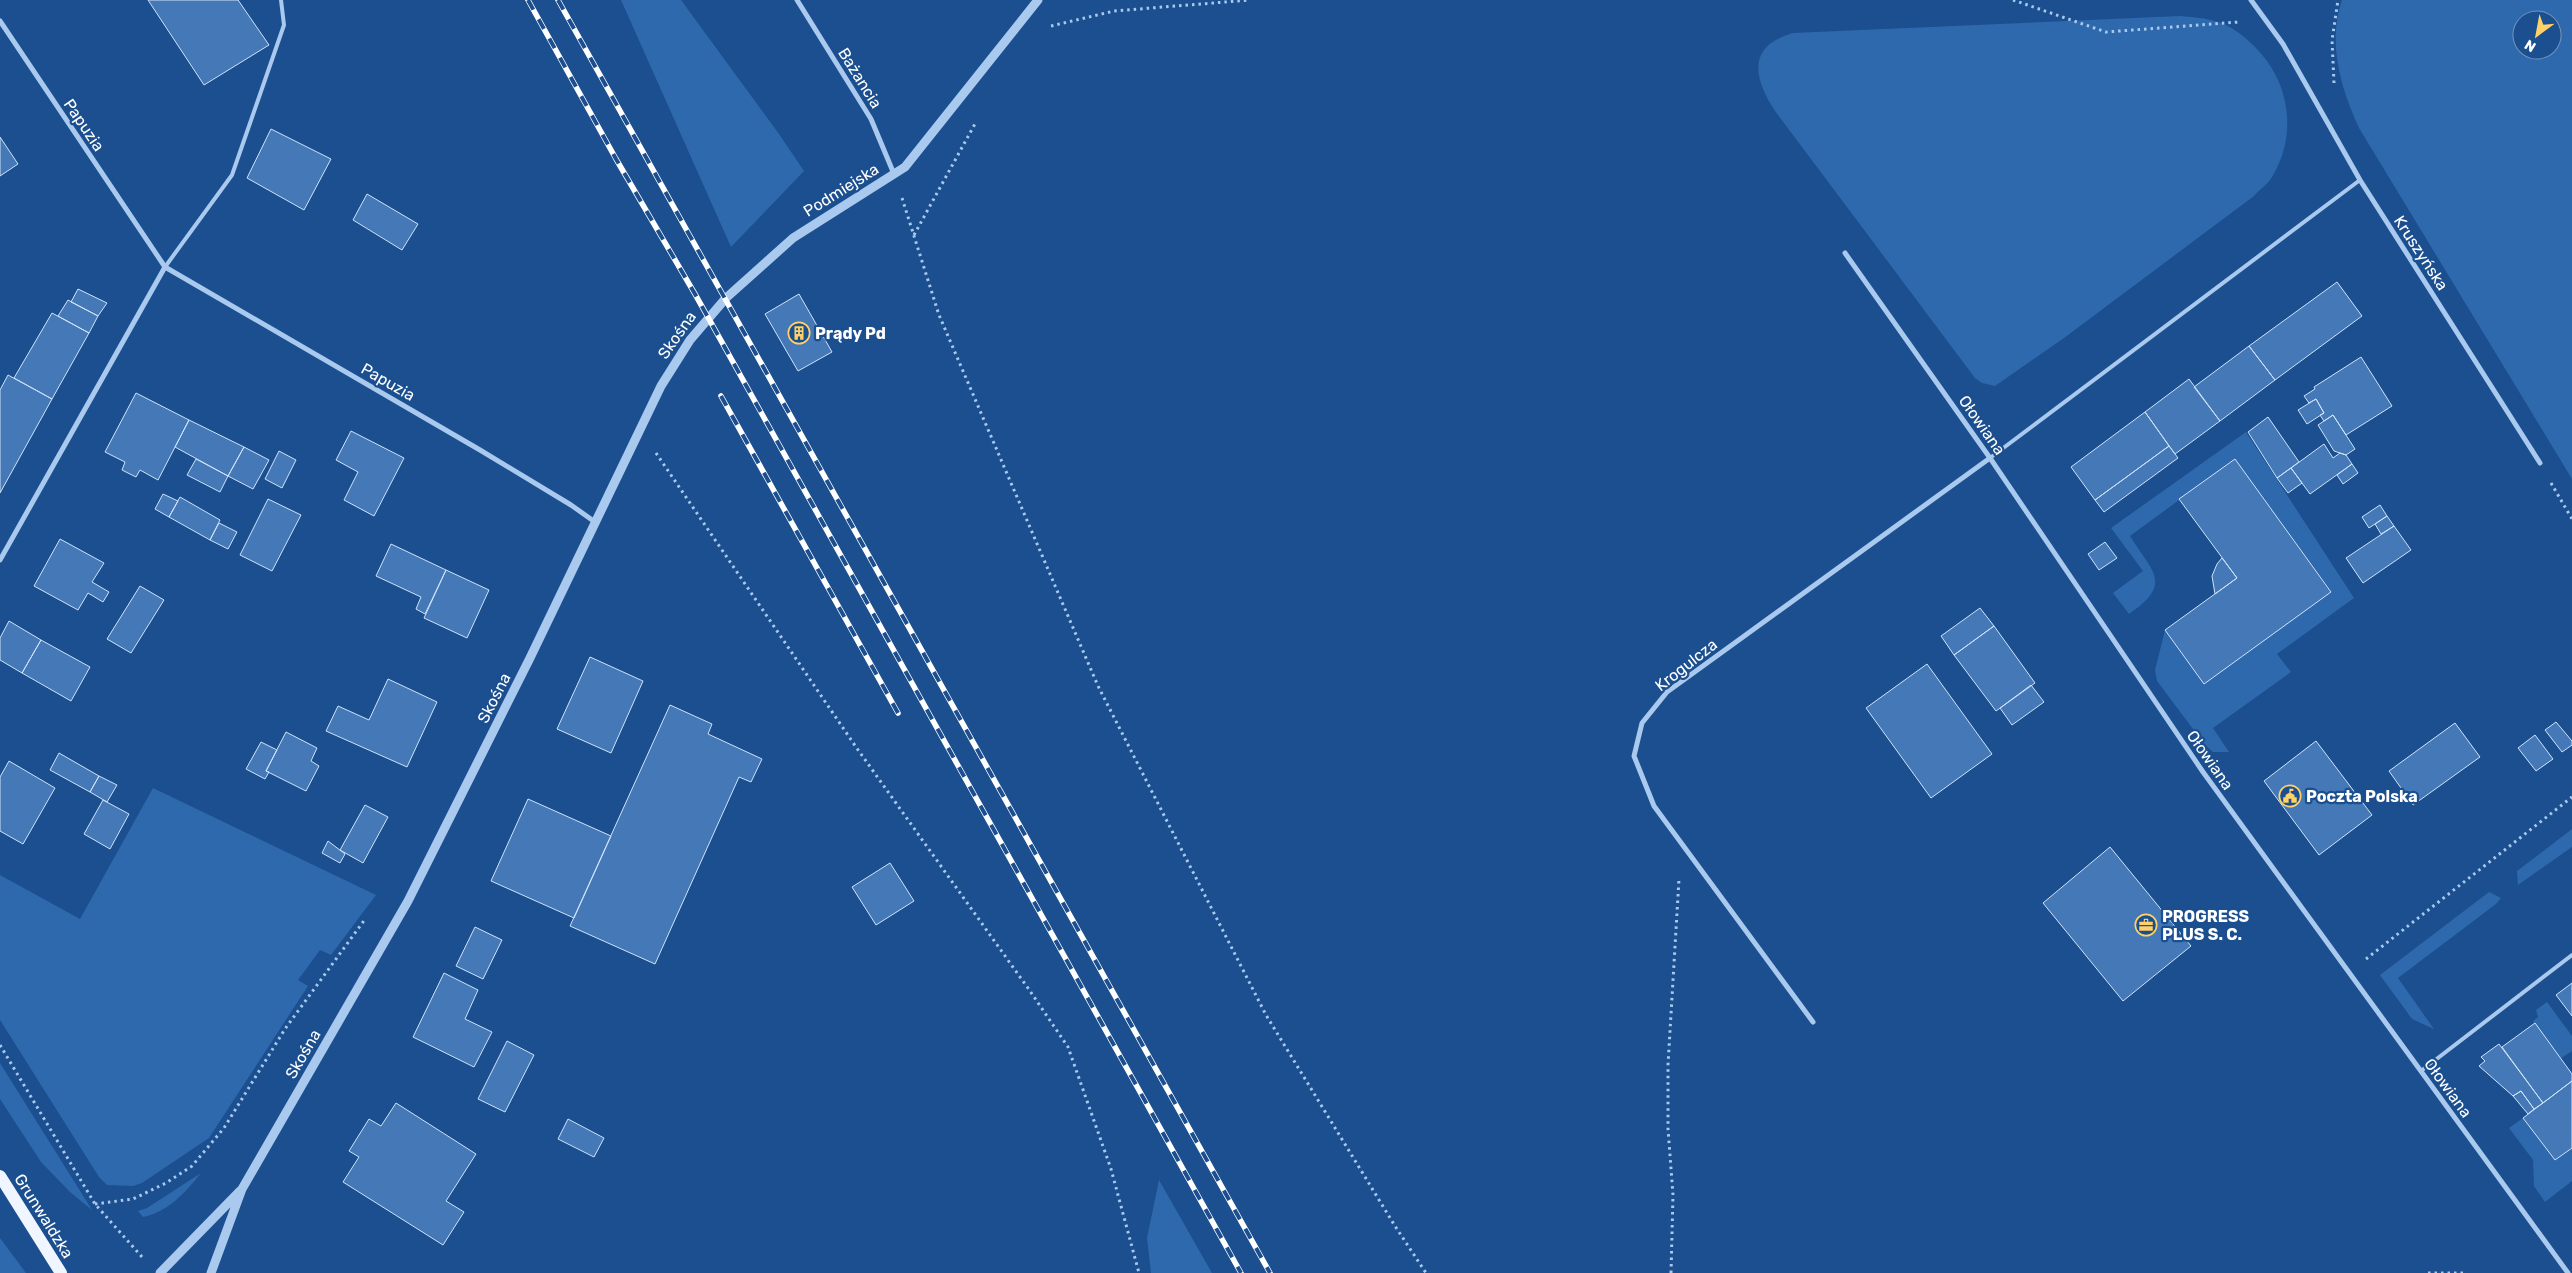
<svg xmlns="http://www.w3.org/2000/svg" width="2572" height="1273" viewBox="0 0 2572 1273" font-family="Rubik,sans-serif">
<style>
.green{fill:#2e69ad;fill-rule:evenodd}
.building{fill:#4478b7;stroke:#cfe3fa}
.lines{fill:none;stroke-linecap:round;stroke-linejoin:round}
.path{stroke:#a9c9ee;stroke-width:3;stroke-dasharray:2.5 4;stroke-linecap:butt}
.service{stroke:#a9c9ee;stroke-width:4}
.minor{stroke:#a9c9ee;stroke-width:5}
.tertiary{stroke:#a9c9ee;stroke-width:9}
.primary{stroke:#f0f6ff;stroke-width:12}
.rail-casing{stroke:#fff;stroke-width:5.5}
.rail{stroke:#1b4f8f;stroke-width:4;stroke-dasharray:11;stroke-linecap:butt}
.labels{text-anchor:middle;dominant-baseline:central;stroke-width:4.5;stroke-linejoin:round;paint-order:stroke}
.street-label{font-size:16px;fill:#fff;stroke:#1b4f8f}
.poi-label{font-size:16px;font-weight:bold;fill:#fff;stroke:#1b4f8f;text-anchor:start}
</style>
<rect width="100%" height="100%" fill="#1b4f8f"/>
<path class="green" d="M621,0h60l98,134 25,37 -73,76z
M2342,0h230v479l-213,-351c-18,-39 -32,-85 -17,-128zM2522,20h30v30h-30z
M2180,16c12,1 25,2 38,6 14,4 27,15 37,25 35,35 43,87 17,130 -4,7 -13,13 -18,19l-190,142 -69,48 -13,-3 -7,-5 -200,-267c-22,-34 -28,-65 18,-78z
M2246,432l108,166 -77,56 14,18 -78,56 16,24h-16l-8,-7 -48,-64 -2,-11 10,-40 39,54 127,-93 -96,-132 -105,77c22,36 44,47 -1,78l-16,-21 30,-22 -32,-43z
M153,788l223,107 -45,60 -11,-5 -22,30 10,6 -99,152 -67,45 -9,3 -26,-1 -8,-8 -99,-157v-145l80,44z
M2572,829v18l-54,38 -1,-14z
M2489,892l12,6 -5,6 -98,74 36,51 -22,-10 -32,-44z
M2547,1002l25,34v15l-12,8 -27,-38 5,-4 -2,-7z
M0,1063l92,147 -22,-18 -29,-30 -41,-63z
M2523,1118l32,42 17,-12v33l-27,21 -11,-16 -1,-26 -24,-32z
M201,1173c-16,20 -33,39 -58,44l-5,-6 9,-3z
M1159,1180l53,93h-61l-4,-35z
M0,1238l26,35h-26z"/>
<path class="building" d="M148,0h90l31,45 -65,40z
M271,129l60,30 -27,51 -57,-32z
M0,137l18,27 -18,12z
M367,194l51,30 -16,26 -49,-30z
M2337,282l25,34 -87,64 -26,-34z
M78,289l29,14 -9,13 -27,-14z
M799,294l33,58 -34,19 -33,-57z
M68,300l30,16 -9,17 -31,-17z
M52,313l37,20 -37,66 -38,-21z
M2249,346l26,34 -55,41 -26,-34z
M2361,357l31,49 -46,29 -13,-20 -9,6 -4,-6 4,-2 -8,-14 -7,4 -5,-7 11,-7 -1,-2z
M8,375l44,24 -52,94v-103z
M2189,379l31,42 -45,33 -30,-42z
M136,393l53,27 -31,60 -18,-10 -4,7 -14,-7 3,-8 -20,-10z
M2316,399l8,14 -17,11 -9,-14z
M2145,412l24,34 -74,54 -24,-33z
M2333,415l22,34 -9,6 -12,-4 -16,-26z
M2268,417l31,45 -22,16 -29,-46z
M189,420l55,27 -16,29 -53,-29z
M351,431l53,27 -30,58 -30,-16 14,-28 -22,-12z
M2324,444l9,14 7,-5 6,2 6,9 -42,30 -19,-26z
M2169,446l9,12 -74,54 -9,-12z
M244,447l25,13 -16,29 -25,-13z
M279,451l17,9 -14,28 -17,-9z
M196,459l32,17 -8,16 -33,-17z
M2235,459l96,133 -127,92 -39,-54 72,-52 -58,-79z
M2352,464l6,9 -15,11 -6,-9z
M2291,468l11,15 -14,10 -11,-15z
M163,494l15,7 -9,16 -14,-8z
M180,497l40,23 -10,20 -41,-23z
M268,499l33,16 -29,56 -32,-16z
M2380,505l7,11 -18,12 -7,-11z
M2387,516l7,10 -13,8 -6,-10z
M219,523l18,9 -9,17 -18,-9z
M2394,526l17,24 -48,33 -17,-25z
M60,539l44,24 -12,19 17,10 -6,10 -15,-9 -10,17 -44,-24z
M2105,542l12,16 -18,12 -11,-16z
M391,544l55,26 -21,44 -9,-5 5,-12 -45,-21z
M2222,558l15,20 -22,16 -3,-18 5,-12z
M446,570l43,20 -22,48 -43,-20z
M140,586l24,14 -33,53 -24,-14z
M1980,608l14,18 -40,29 -13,-19z
M9,621l32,19 -19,33 -22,-13v-22z
M1994,626l41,57 -39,28 -42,-56z
M41,640l49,27 -19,34 -49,-28z
M590,657l53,24 -32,72 -54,-24z
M1927,664l65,90 -61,44 -65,-90z
M388,679l49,23 -30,65 -81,-36 12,-25 31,14z
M2031,685l13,17 -32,23 -12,-17z
M670,705l42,19 -4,10 54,25 -11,23 -12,-5 -84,187 -85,-38z
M2556,722l16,19v4l-10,7 -17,-22z
M2455,723l25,34 -67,48 -24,-34z
M286,732l31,16 -6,13 8,5 -13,25 -40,-20z
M2535,735l18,24 -17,12 -18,-23z
M2316,741l56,74 -53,40 -55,-74z
M261,742l16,8 -11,21 3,1 -4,7 -19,-10z
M59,753l40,23 -9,16 -40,-22z
M9,761l46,27 -32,56 -23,-13v-54z
M99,776l18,9 -10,17 -17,-10z
M528,799l83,37 -37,82 -83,-37z
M103,800l26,14 -19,35 -26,-15z
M365,805l23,12 -25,46 -23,-13z
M328,841l17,13 -5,9 -18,-10z
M2110,847l81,99 -68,55 -80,-98z
M890,863l24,38 -38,24 -24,-38z
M475,927l27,13 -19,39 -27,-13z
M444,973l34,17 -13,29 27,13 -18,35 -61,-30z
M2572,983v33l-16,-21z
M2535,1023l37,51v7l-29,22 -41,-56z
M507,1041l27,14 -29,57 -27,-13z
M2499,1044l44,59 -9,6 -13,-18 -8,5 -34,-30 6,-5 -4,-4z
M2572,1081v67l-17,12 -32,-42z
M2521,1091l13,18 -6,5 -15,-18z
M396,1103l80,51 -30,47 18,11 -21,33 -100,-63 16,-25 -10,-6 20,-32 12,7z
M568,1119l36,19 -10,19 -36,-18z"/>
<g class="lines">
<path class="path" d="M2013,0l93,32 133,-10
M1051,26l63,-15 136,-11
M2334,83l-2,-43 6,-40
M902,198l37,117 159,371 168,329 129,211 31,47
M914,235l62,-113
M656,453l200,294 174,244 38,56 43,122 28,104
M2551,483l21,36
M2366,959l206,-162
M0,1045l95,159 47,53
M95,1204l38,-5 33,-16 26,-17 32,-38 61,-99 81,-111
M1671,1273l2,-78 -5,-66v-64l11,-186
M2428,1273h37"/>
<path class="service" d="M165,267l67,-92 52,-150 -3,-25
M1990,458l370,-278
M2421,1071l151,-116"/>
<path class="minor" d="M797,0l74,119 23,55
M2251,0l32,44 77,136 180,283
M0,21l165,246 315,183 91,55 24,17
M1845,253l145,205 213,314 365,501
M0,560l165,-293
M1813,1022l-159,-216 -20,-50 8,-33 25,-31 323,-234"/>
<path class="tertiary" d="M160,1273l80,-82
M211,1273l31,-84 166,-288 122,-243 131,-272 29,-46 36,-42 67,-60 112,-71 133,-167"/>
<path class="primary" d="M0,1176l61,97"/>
<g class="rail-casing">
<path id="rail" d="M528,0l88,159 79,135 546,979
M558,0l712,1273
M721,396l177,317"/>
</g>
<use href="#rail" class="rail"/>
</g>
<defs>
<g id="building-ring" transform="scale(1.125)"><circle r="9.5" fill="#1b4f8f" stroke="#ffd166" stroke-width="1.5"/><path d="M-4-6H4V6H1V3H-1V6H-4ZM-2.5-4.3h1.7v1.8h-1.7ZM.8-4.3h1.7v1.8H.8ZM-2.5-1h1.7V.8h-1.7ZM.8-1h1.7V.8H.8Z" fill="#ffd166"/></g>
<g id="civic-ring" transform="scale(1.125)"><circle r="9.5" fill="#1b4f8f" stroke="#ffd166" stroke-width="1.5"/><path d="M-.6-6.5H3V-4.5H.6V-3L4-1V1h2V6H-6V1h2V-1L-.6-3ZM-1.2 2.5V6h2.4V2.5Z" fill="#ffd166"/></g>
<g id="office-ring" transform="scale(1.125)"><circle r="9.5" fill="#1b4f8f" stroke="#ffd166" stroke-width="1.5"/><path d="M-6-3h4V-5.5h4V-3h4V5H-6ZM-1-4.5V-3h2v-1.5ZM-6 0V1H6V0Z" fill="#ffd166"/></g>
</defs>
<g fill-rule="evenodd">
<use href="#building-ring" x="799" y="333"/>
<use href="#civic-ring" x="2290" y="796"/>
<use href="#office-ring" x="2146" y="925"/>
</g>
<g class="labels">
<g class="street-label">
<text transform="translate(860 78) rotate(58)">Bażancia</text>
<text transform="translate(84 125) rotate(56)">Papuzia</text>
<text transform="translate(841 190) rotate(-32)">Podmiejska</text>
<text transform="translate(2421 253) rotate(57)">Kruszyńska</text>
<text transform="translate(677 335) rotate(-55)">Skośna</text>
<text transform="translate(388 382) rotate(30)">Papuzia</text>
<text transform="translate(1982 425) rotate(55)">Ołowiana</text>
<text transform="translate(1686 665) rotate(-38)">Krogulcza</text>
<text transform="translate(494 698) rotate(-63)">Skośna</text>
<text transform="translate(2210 760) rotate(55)">Ołowiana</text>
<text transform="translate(303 1054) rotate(-60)">Skośna</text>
<text transform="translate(2448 1088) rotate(54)">Ołowiana</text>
<text transform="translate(44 1216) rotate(58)">Grunwaldzka</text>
</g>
<g class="poi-label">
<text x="815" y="333">Prądy Pd</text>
<text x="2306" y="796">Poczta Polska</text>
<text x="2162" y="916">PROGRESS<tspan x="2162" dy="18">PLUS S. C.</tspan></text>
</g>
</g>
<g transform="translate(2537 35) rotate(212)"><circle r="24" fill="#1b4f8f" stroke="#7695bc"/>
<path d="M0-4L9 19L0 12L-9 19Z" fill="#ffd166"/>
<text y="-8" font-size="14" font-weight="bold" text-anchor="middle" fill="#ffffff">N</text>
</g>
</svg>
